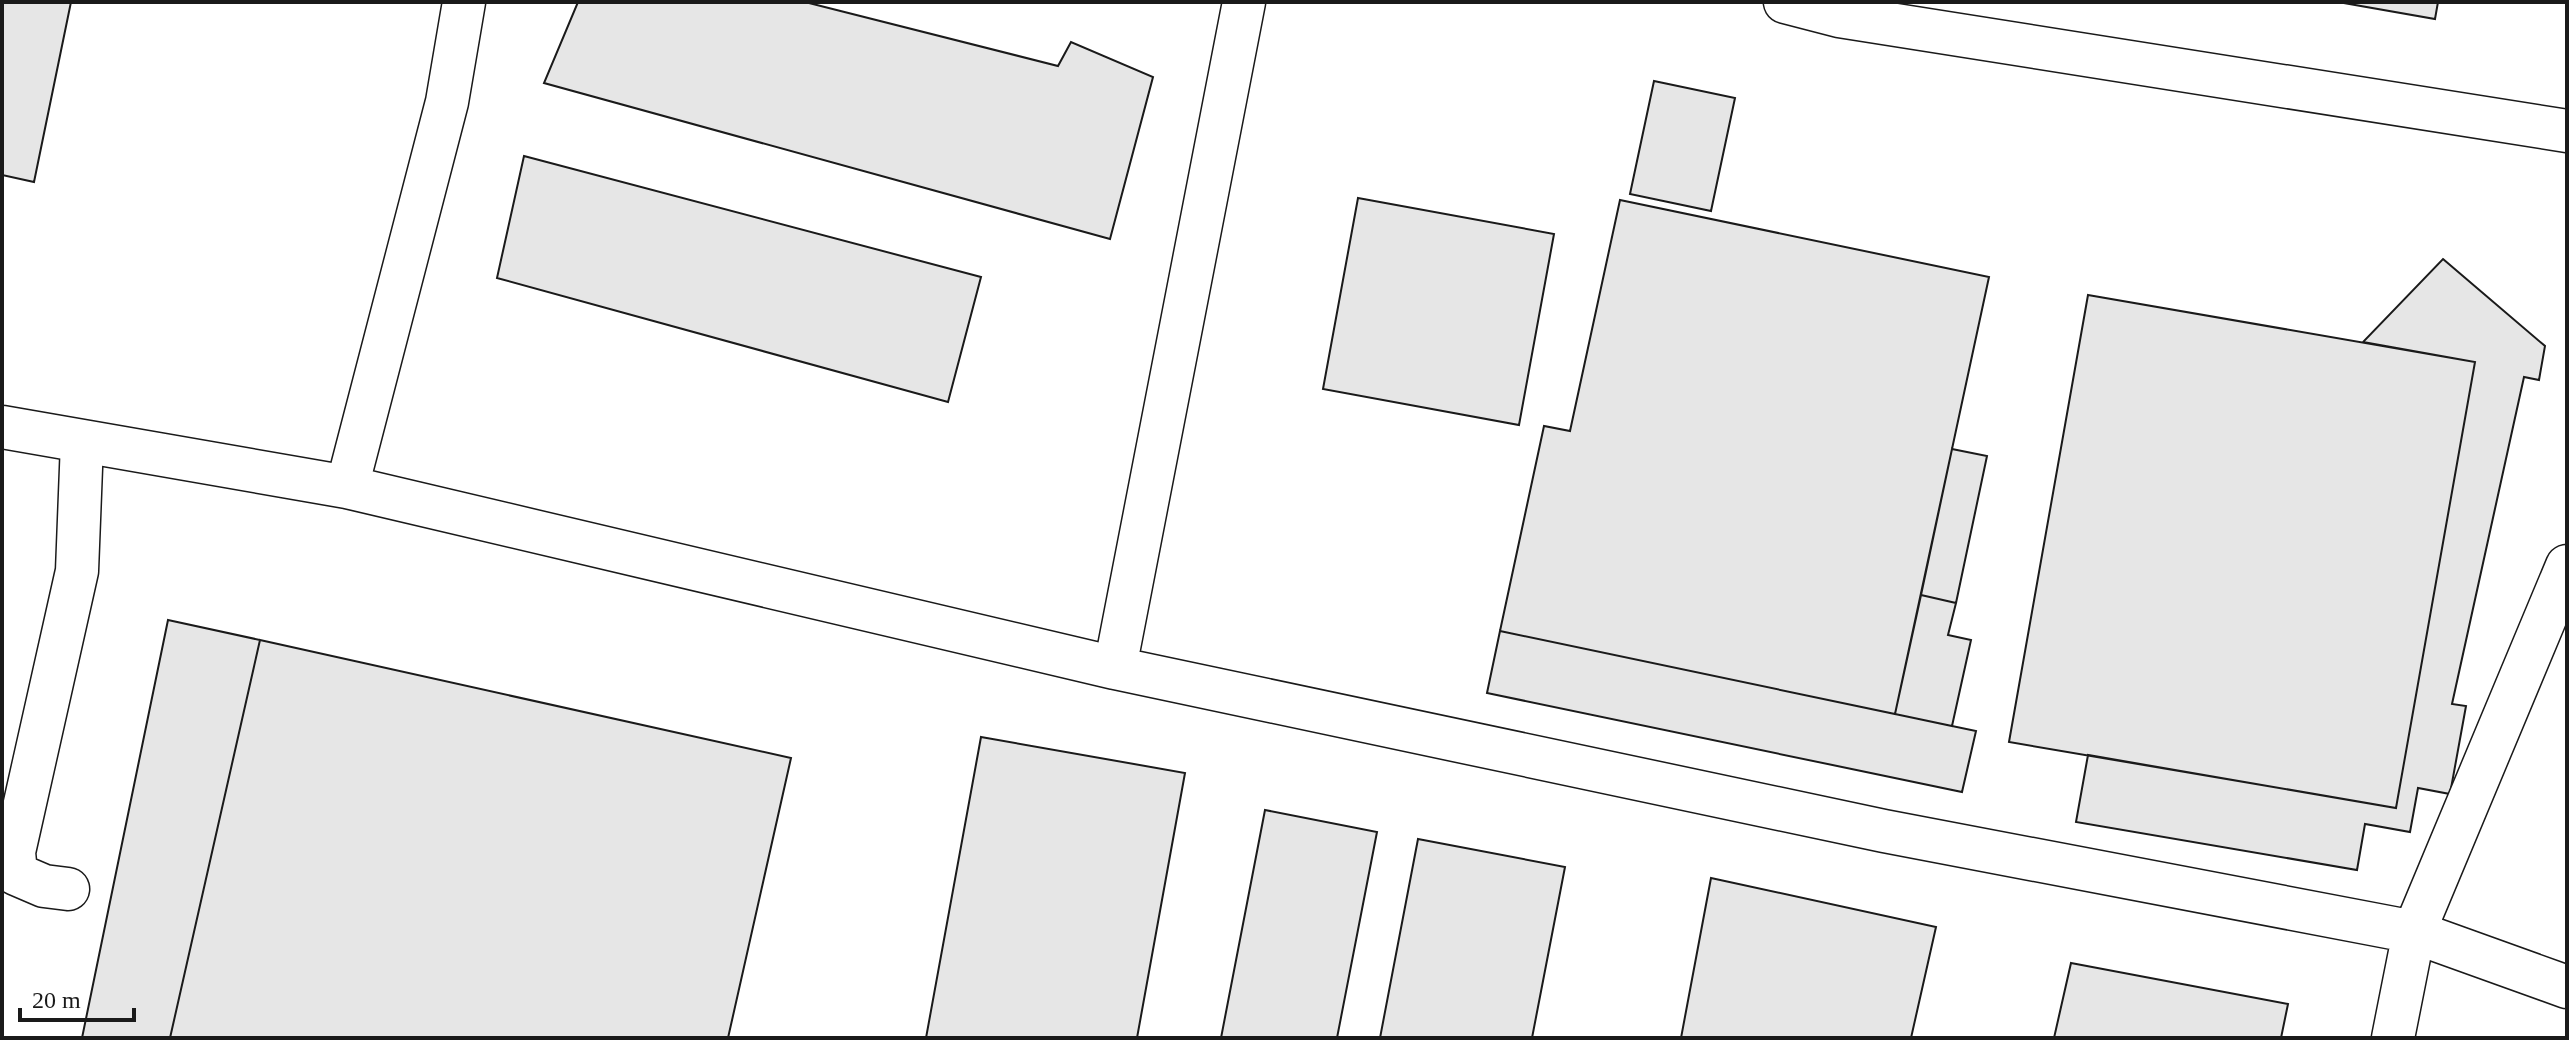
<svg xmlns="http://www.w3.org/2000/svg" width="2569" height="1040" viewBox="0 0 2569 1040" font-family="Georgia,serif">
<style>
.building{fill:#e6e6e6;stroke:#1a1a1a;stroke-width:2}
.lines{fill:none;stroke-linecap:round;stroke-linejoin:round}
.minor-casing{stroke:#1a1a1a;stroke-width:45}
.minor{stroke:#fff;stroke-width:42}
</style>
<rect width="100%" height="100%" fill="#fff"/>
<path class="building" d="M2,2h69l-37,180 -32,-7z
M578,2h227l253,64 13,-24 82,35 -43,162 -566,-156z
M2338,2h100l-3,17z
M1654,81l81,17 -24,113 -81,-17z
M524,156l457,121 -33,125 -451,-124z
M1358,198l196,36 -35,191 -196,-36z
M1620,200l369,77 -94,437 -395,-83 44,-205 26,5z
M2443,259l102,87 -6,34 -15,-3 -72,327 14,2 -16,88 -32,-6 -8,44 -45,-8 -8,46 -281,-48 12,-67 308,53 79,-446 -112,-20z
M2088,295l387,67 -79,446 -387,-66z
M1952,449l35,7 -31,147 -35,-8z
M1921,595l35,8 -8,32 23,5 -19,86 -57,-12z
M168,620l92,20 -90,398h-88z
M1500,631l476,100 -14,61 -475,-99z
M260,640l531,118 -63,280h-558z
M981,737l204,36 -48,265h-211z
M1265,810l112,22 -40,206h-116z
M1418,839l147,28 -33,171h-152z
M1711,878l225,49 -25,111h-230z
M2071,963l217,41 -7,34h-227z"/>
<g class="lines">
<g class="minor-casing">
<path id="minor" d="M1785,2l54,14 728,115
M2,427l345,60 768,181 769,163 530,101 153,55
M347,487l100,-385 17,-100
M1115,668l129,-666
M68,889l-24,-3 -28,-12 -2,-22 63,-281 5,-129
M2393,1038l21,-106 153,-366"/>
</g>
<use href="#minor" class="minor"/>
</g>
<rect width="2569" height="1040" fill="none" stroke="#1a1a1a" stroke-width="8"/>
<path d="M20 1008v12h114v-12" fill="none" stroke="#1a1a1a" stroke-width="4"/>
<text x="32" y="1008" font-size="24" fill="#1a1a1a" stroke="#ffffff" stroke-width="6" paint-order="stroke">20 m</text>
</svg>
